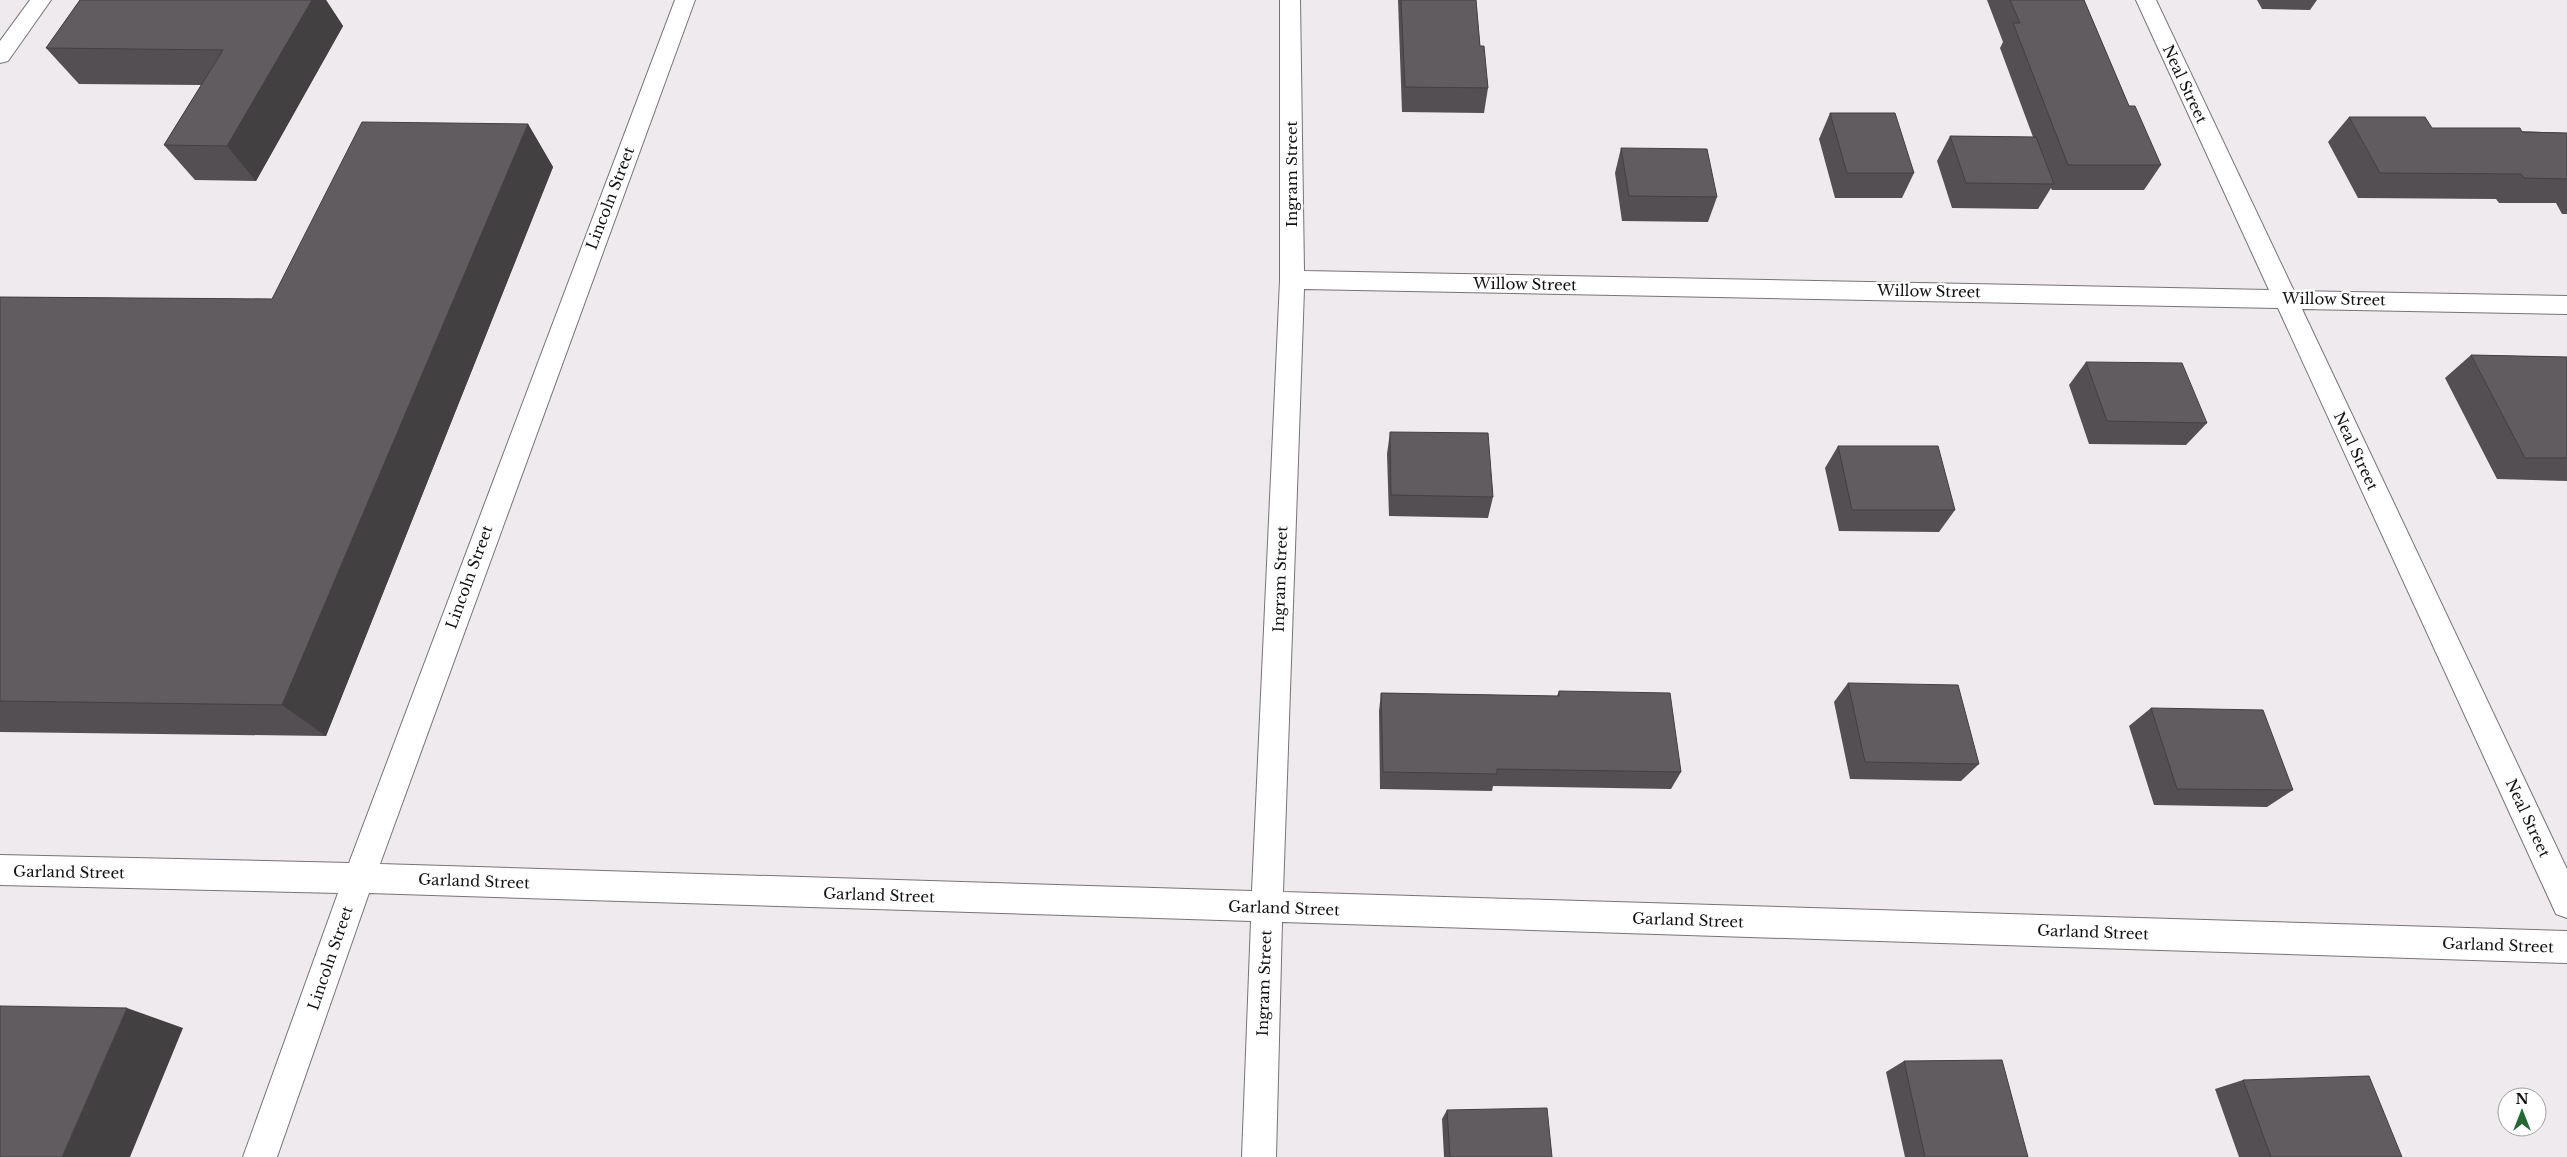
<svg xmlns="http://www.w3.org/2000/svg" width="2567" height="1157" viewBox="0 0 2567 1157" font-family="'Libre Baskerville',serif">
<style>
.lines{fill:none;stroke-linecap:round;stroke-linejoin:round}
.minor-casing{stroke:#787377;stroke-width:2}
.minor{fill:#fff;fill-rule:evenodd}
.wall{fill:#534f52}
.shaded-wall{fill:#434042}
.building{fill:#605c5f;stroke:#434042}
.labels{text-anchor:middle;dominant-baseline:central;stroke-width:5;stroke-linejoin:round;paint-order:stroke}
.street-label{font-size:15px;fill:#131213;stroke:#fff}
</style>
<rect width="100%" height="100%" fill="#efeaee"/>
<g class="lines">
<g class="minor-casing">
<path id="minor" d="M30,0h21l-43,61 -8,2v-22z
M675,0h20l-315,864 872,27 28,-611v-280h20l4,271 965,19 -133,-290h20l138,291 273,5v18l-265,-5 265,560v49l-11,-4 -278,-606 -974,-19 -21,603 1284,39v32l-1285,-41 -6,235h-34l9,-236 -882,-28 -92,264h-34l95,-264 -338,-8v-30l349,8z"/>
</g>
<use href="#minor" class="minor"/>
</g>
<path class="wall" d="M80,0h246l17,26 -87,155 -61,-1 -31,-35 37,-60 -122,-1 -33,-36z
M1398,0h78l4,46 8,42 -4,25 -82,-1z
M1987,0h97l45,106 32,59 -17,25h-92l-1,-2 -13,21 -86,-1 -15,-47 13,-25 83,1 -33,-89 3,-6z
M2257,0h60l-7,10 -48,-1z
M1830,113l84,60 -12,25h-67l-16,-59z
M2349,117l83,11 135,5v81h-5l-6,-11h-57l-3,-4 -138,-1 -30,-56z
M528,124l25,43 -227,569 -326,-4v-435l272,2z
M1621,148l96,49 -9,25 -86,-1 -7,-48z
M2471,355l96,2v124l-70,-2 -52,-101z
M2086,362l121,61 -21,22 -97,-1 -20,-59z
M1390,432l103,65 -5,21 -99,-2 -2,-62z
M1838,446l117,64 -16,22 -100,-1 -14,-63z
M1848,683l131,81 -18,17 -111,-2 -16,-77z
M1559,691l122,81 -10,17 -178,-3 -1,5 -112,-2 -1,-78 2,-18 176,3z
M2151,708l142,82 -26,17 -113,-2 -25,-79z
M1904,1061l124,96h-123l-19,-85z
M2243,1080l159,77h-163l-24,-68z
M1447,1110l105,47h-108l-2,-38z"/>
<path class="shaded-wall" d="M312,0h14l17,26 -87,155 -29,-35z
M528,124l25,43 -227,569 -44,-31z
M127,1008l56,20 -53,129h-68z"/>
<path class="building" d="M80,0h232l-85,146 -63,-1 59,-95 -177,-2z
M1401,0h75l4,46h4l4,42 -83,-1z
M2010,0h74l45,106h6l26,59h-93l-55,-142h7z
M1830,113h65l19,60h-67z
M2349,117h76l7,11h88l2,4 45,1v46l-43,-1 -3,-4 -141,-1z
M362,122l166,2 -246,581 -282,-4v-404l272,2z
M1950,136l86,1 18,47 -88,-1z
M1621,148l86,1 10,48 -88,-1z
M2471,355l96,2v101h-42z
M2086,362l96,1 25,60 -100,-2z
M1390,432l98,1 5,64 -102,-2z
M1838,446h100l17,64h-103z
M1848,683l110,2 21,79 -114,-2z
M1559,691l111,2 11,79 -184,-3v5l-114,-2 -2,-79 178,3z
M2151,708l112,2 30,80 -116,-1z
M0,1006l127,2 -65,149h-62z
M2002,1060l26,97h-103l-21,-96z
M2369,1076l33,81h-131l-28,-77z
M1547,1108l5,49h-102l-3,-47z"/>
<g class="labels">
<g class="street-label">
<text transform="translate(2185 84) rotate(65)">Neal Street</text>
<text transform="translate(1291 174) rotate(-90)">Ingram Street</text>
<text transform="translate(610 198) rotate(-69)">Lincoln Street</text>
<text transform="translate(1525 284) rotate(1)">Willow Street</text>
<text transform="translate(1929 291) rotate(1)">Willow Street</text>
<text transform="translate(2334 299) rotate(1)">Willow Street</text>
<text transform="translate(2356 451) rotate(65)">Neal Street</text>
<text transform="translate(469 577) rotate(-70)">Lincoln Street</text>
<text transform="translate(1280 579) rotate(-88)">Ingram Street</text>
<text transform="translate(2528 818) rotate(65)">Neal Street</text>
<text transform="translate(69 872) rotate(1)">Garland Street</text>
<text transform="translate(474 881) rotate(2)">Garland Street</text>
<text transform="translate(879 895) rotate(2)">Garland Street</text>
<text transform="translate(1284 908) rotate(2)">Garland Street</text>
<text transform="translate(1688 920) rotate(2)">Garland Street</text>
<text transform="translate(2093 932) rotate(2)">Garland Street</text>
<text transform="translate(2498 945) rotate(2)">Garland Street</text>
<text transform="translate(330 958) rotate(-71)">Lincoln Street</text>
<text transform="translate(1264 983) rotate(-88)">Ingram Street</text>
</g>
</g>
<g transform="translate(2522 1112)"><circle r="24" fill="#ffffff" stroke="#a1a0a1"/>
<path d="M0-4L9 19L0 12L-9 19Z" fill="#246934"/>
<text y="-8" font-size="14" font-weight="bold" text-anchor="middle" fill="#131213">N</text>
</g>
</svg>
